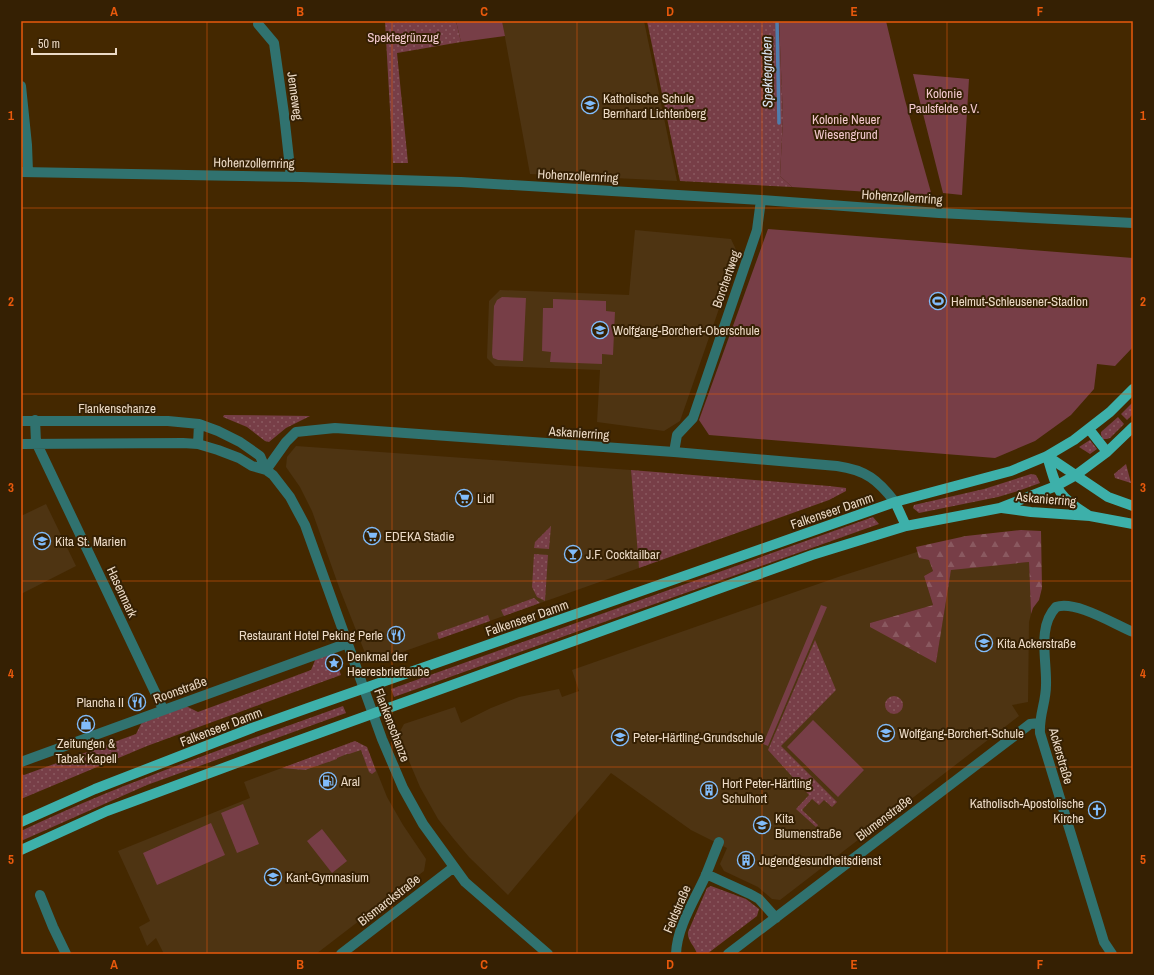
<svg xmlns="http://www.w3.org/2000/svg" width="1154" height="975" viewBox="0 0 1154 975" font-family="'Archivo Narrow',sans-serif">
<style>
.built{fill:#4e3412}
.grass{fill:url(#grass-dots)}
.forest{fill:url(#forest-firs)}
.garden{fill:#773e47}
.lines{fill:none;stroke-linecap:round;stroke-linejoin:round}
.stream{stroke:#4f7dad;stroke-width:3.5}
.minor{stroke:#30726f;stroke-width:10}
.major{stroke:#3db0aa;stroke-width:10}
.grid{fill:none;stroke:#e8590c;stroke-width:1;stroke-opacity:0.55}
.labels{text-anchor:middle;dominant-baseline:central;stroke-width:4;stroke-linejoin:round;paint-order:stroke}
.park-label{font-size:13px;fill:#f2c8cd;stroke:#352003}
.street-label{font-size:13px;fill:#ecdac6;stroke:#352003}
.poi-label{font-size:13px;fill:#ecdac6;stroke:#352003;text-anchor:start}
.water-label{font-size:14px;font-style:italic;fill:#d9e6f4;stroke:#352003}
.neatline{fill:none;stroke:#e8590c;stroke-width:1.5}
.grid-label{font-size:13px;text-anchor:middle;font-weight:bold;fill:#e8590c}
</style>
<defs>
<pattern id="grass-dots" width="8" height="8" patternUnits="userSpaceOnUse"><rect width="8" height="8" fill="#773e47"/><path d="M2 2h.1M6 6h.1" fill="none" stroke="#8a5960" stroke-width="1.8" stroke-linecap="round"/></pattern>
<pattern id="forest-firs" width="22" height="20" patternUnits="userSpaceOnUse"><rect width="22" height="20" fill="#773e47"/><path d="M5 1l3.5 6h-7zM16 11l3.5 6h-7z" fill="#8a5960"/></pattern>
</defs>
<rect width="100%" height="100%" fill="#442800"/>
<path class="built" d="M502,21h142l33,160 -147,-7z
M635,230l96,9 7,15 -58,167 -16,10 -67,-9 3,-52 -105,-4 -8,-8 2,-57 11,-11 129,5z
M296,446l335,24 8,98 -262,93 -10,-3 -28,-71 -27,-76 -12,-24 -14,-20 1,-10z
M46,504l30,62 -55,28v-78z
M917,552l2,6 10,2 4,11 -9,5 9,29 -63,18 66,40 15,-94 78,-7 2,52 -2,8 -1,80 -16,3 7,11 -239,184 -8,-1 -14,-12 -34,-16 -4,-7 7,-16 -36,-18 -80,-57 -103,122 -39,-38 -16,-19 -15,-19 -18,-32 -22,-52 6,-11 51,-17 6,16 30,-15 28,-11 40,-8 3,8 17,-6 -7,-21 269,-94z
M355,741l12,6 20,50 16,28 23,34 -2,12 -108,83h-152l-8,-16 -9,8 -8,-19 11,-6 -32,-70 132,-53 -6,-16z"/>
<path class="grass" d="M385,21h71l5,21 -64,11 11,110h-15z
M647,21h132l4,97 -3,58 12,11 -112,-6z
M1133,402v12l-6,6 -6,-6z
M224,415l86,1 -24,12 -17,14 -4,-1 -18,-14 -24,-10z
M1118,417l6,7 -14,14 -3,1h-4l-2,-4v-3z
M1090,440l7,9 -7,5 -11,-7z
M1126,464l5,19 -16,-5 -1,-4z
M631,470l198,16 17,2v3l-17,9 -190,68z
M1031,474l5,1 4,8 -22,8 -20,6 -79,16 -6,-5 1,-3 70,-16z
M873,517l6,7 -485,173 -3,-8z
M551,526l-2,23 -15,-1 1,-6z
M534,554l14,1 -3,46 -8,-4 -5,-10z
M534,598l6,5 -36,13 -3,-6z
M488,615l2,6 -51,18 -2,-6z
M815,640l21,50 -55,56 56,56 -5,5 -8,-7 -5,5 -7,-6 -10,11 16,15 -2,2 -20,-18 13,-14 -41,-45z
M333,652l8,23 -194,71 -126,53v-25l3,1 112,-41 6,-12 44,-16 12,6 113,-42 5,-12z
M885 705a9 9 0 1 1 18 0a9 9 0 1 1-18 0Z
M343,706l3,7 -199,72 -126,56v-10c104,-50 214,-86 322,-125z
M355,741l12,6 9,24 -4,3 -3,-2 -8,-22 -12,4h-2l-10,4v1l-32,11 -23,-2z
M711,886l35,13 13,10 -2,7 -50,38h-10c-2,-8 -10,-13 -9,-22l19,-44z"/>
<path class="forest" d="M1021,530l20,1 1,57 -3,12 -6,8 -2,6 -2,-52 -78,8 -15,93 -66,-36v-4l63,-18 -9,-29 9,-5 -4,-11 -10,-2 -3,-11 50,-11z"/>
<path class="garden" d="M456,21h46l3,15 -44,6z
M779,21h107l19,79 27,96 -140,-9 -12,-11 3,-58z
M913,74l56,5 -7,116 -19,-2z
M768,229l365,29v89l-18,19 -18,-2 -3,25 -23,26 -36,26 -40,17 -286,-23 -10,-15z
M502,297l24,1 -3,63 -25,-1 -5,-2 -1,-4 2,-48 3,-6z
M553,299l53,2v10l9,1 -2,43 -11,-1v10l-52,-2 1,-10 -9,-1 1,-43h10z
M821,605l6,2 -59,139 -5,-2z
M813,720l51,50 -26,27 -51,-50z
M243,804l16,40 -22,9 -16,-40z
M211,823l14,32 -68,30 -14,-32z
M322,829l25,32 -15,12 -25,-32z"/>
<g class="lines">
<path class="stream" d="M777,21l2,102"/>
<path class="minor" d="M258,24l16,19 10,71 7,63
M21,86l6,59 1,27
M21,172l280,5 160,5 300,18 178,13 194,10
M35,420l1,22 127,267
M21,421h147l31,3 19,7 22,11 20,14 6,14
M21,444l162,-1 15,1 20,6 21,8 13,8 14,4 7,5 17,22 15,28 77,214 21,49 20,36 42,58 83,72
M198,444l1,-20
M674,452l3,-17 16,-17 64,-188 4,-30
M266,470l20,-28 10,-10 39,-4 339,24 163,14c29,4 41,14 58,36
M21,762l327,-119
M706,874l44,20 9,5 17,19
M40,895l13,32 13,27
M341,954l113,-87
M676,954c1,-27 18,-53 29,-77 5,-12 9,-23 14,-35
M728,954l302,-230 9,-1
M1112,954l-8,-12 -64,-209c-1,-19 6,-30 6,-48 1,-25 -9,-58 10,-78 19,-7 58,17 77,25"/>
<path class="major" d="M1089,429l18,23
M1047,456l61,41 25,9
M1047,456c10,34 10,40 41,59
M895,502l11,24
M1002,508l29,4 59,4 43,8
M21,822l74,-33 157,-61 56,-20 587,-206 116,-31 36,-15 27,-16 36,-28 23,-23
M21,850l86,-39 154,-57 551,-199 94,-29 94,-18 56,-22 20,-11 31,-23 26,-25"/>
</g>
<path class="grid" d="M207,21v933M392,21v933M577,21v933M762,21v933M947,21v933M21,208h1112M21,394h1112M21,581h1112M21,767h1112"/>
<defs>
<g id="school-ring" transform="scale(0.9)"><circle r="9.5" fill="#352003" stroke="#81bcfa" stroke-width="1.5"/><path d="M0-5L7-2L0 1L-7-2ZM-4 1L0 2.5L4 1V4Q0 6-4 4Z" fill="#81bcfa"/></g>
<g id="stadium-ring" transform="scale(0.9)"><circle r="9.5" fill="#352003" stroke="#81bcfa" stroke-width="1.5"/><path d="M0-5a6.5 5 0 1 0 0 10a6.5 5 0 1 0 0-10ZM-3.5-1.8h7v3.6h-7Z" fill="#81bcfa"/></g>
<g id="supermarket-ring" transform="scale(0.9)"><circle r="9.5" fill="#352003" stroke="#81bcfa" stroke-width="1.5"/><path d="M-6-5.5h2.5l.6 2H6L4.5 2H-2.5L-4.4-4H-6ZM-1.5 3.2a1.3 1.3 0 1 0 .1 0ZM3 3.2a1.3 1.3 0 1 0 .1 0Z" fill="#81bcfa"/></g>
<g id="bar-ring" transform="scale(0.9)"><circle r="9.5" fill="#352003" stroke="#81bcfa" stroke-width="1.5"/><path d="M-6-5H6L.8 .8V4.5H3.5V6h-7V4.5H-.8V.8Z" fill="#81bcfa"/></g>
<g id="restaurant-ring" transform="scale(0.9)"><circle r="9.5" fill="#352003" stroke="#81bcfa" stroke-width="1.5"/><path d="M-5-6h1v4h1v-4h1v4h1v-4h1v5L-1.5 .5V6h-2V.5L-5-1ZM5-6V6H3V1.5H1.5Q1.5-4 5-6Z" fill="#81bcfa"/></g>
<g id="sight-ring" transform="scale(0.9)"><circle r="9.5" fill="#352003" stroke="#81bcfa" stroke-width="1.5"/><path d="M0-6L1.8-2.2L6-1.7L2.9 1.2L3.7 5.4L0 3.3L-3.7 5.4L-2.9 1.2L-6-1.7L-1.8-2.2Z" fill="#81bcfa"/></g>
<g id="shop-ring" transform="scale(0.9)"><circle r="9.5" fill="#352003" stroke="#81bcfa" stroke-width="1.5"/><path d="M-5-2.5h2.3a2.7 3.5 0 0 1 5.4 0H5L5.5 6h-11ZM-1.5-2.5h3a1.5 2.3 0 0 0-3 0Z" fill="#81bcfa"/></g>
<g id="fuel-ring" transform="scale(0.9)"><circle r="9.5" fill="#352003" stroke="#81bcfa" stroke-width="1.5"/><path d="M-5.5-6h7V0h2V4h1.3V-2.5L3-4.5l.8-.8L6-3V5H2.5V1h-1V6h-7ZM-4.2-4.7v3.2H.2V-4.7Z" fill="#81bcfa"/></g>
<g id="building-ring" transform="scale(0.9)"><circle r="9.5" fill="#352003" stroke="#81bcfa" stroke-width="1.5"/><path d="M-4-6H4V6H1V3H-1V6H-4ZM-2.5-4.3h1.7v1.8h-1.7ZM.8-4.3h1.7v1.8H.8ZM-2.5-1h1.7V.8h-1.7ZM.8-1h1.7V.8H.8Z" fill="#81bcfa"/></g>
<g id="church-ring" transform="scale(0.9)"><circle r="9.5" fill="#352003" stroke="#81bcfa" stroke-width="1.5"/><path d="M-1.2-6h2.4v3.5h3.3v2.4h-3.3V6h-2.4V-.1h-3.3v-2.4h3.3Z" fill="#81bcfa"/></g>
</defs>
<g fill-rule="evenodd">
<use href="#school-ring" x="590" y="105"/>
<use href="#stadium-ring" x="938" y="301"/>
<use href="#school-ring" x="600" y="330"/>
<use href="#supermarket-ring" x="464" y="498"/>
<use href="#supermarket-ring" x="372" y="536"/>
<use href="#school-ring" x="42" y="541"/>
<use href="#bar-ring" x="573" y="554"/>
<use href="#restaurant-ring" x="396" y="635"/>
<use href="#school-ring" x="984" y="643"/>
<use href="#sight-ring" x="334" y="663"/>
<use href="#restaurant-ring" x="137" y="702"/>
<use href="#shop-ring" x="86" y="724"/>
<use href="#school-ring" x="886" y="733"/>
<use href="#school-ring" x="620" y="737"/>
<use href="#fuel-ring" x="328" y="781"/>
<use href="#building-ring" x="709" y="790"/>
<use href="#church-ring" x="1097" y="810"/>
<use href="#school-ring" x="762" y="825"/>
<use href="#building-ring" x="746" y="860"/>
<use href="#school-ring" x="273" y="877"/>
</g>
<g class="labels">
<g class="park-label">
<text x="403" y="37">Spektegrünzug</text>
<text x="944" y="93">Kolonie<tspan x="944" dy="15">Paulsfelde e.V.</tspan></text>
<text x="846" y="119">Kolonie Neuer<tspan x="846" dy="15">Wiesengrund</tspan></text>
</g>
<g class="street-label">
<text transform="translate(295 96) rotate(82)">Jenneweg</text>
<text transform="translate(254 163) rotate(1)">Hohenzollernring</text>
<text transform="translate(578 176) rotate(3)">Hohenzollernring</text>
<text transform="translate(902 197) rotate(4)">Hohenzollernring</text>
<text transform="translate(726 279) rotate(-71)">Borchertweg</text>
<text x="117" y="408">Flankenschanze</text>
<text transform="translate(579 433) rotate(4)">Askanierring</text>
<text transform="translate(1046 499) rotate(5)">Askanierring</text>
<text transform="translate(832 511) rotate(-19)">Falkenseer Damm</text>
<text transform="translate(122 592) rotate(65)">Hasenmark</text>
<text transform="translate(527 618) rotate(-19)">Falkenseer Damm</text>
<text transform="translate(180 690) rotate(-20)">Roonstraße</text>
<text transform="translate(392 725) rotate(69)">Flankenschanze</text>
<text transform="translate(221 727) rotate(-21)">Falkenseer Damm</text>
<text transform="translate(1061 756) rotate(74)">Ackerstraße</text>
<text transform="translate(884 818) rotate(-37)">Blumenstraße</text>
<text transform="translate(389 900) rotate(-38)">Bismarckstraße</text>
<text transform="translate(677 909) rotate(-67)">Feldstraße</text>
</g>
<g class="poi-label">
<text x="603" y="98">Katholische Schule<tspan x="603" dy="15">Bernhard Lichtenberg</tspan></text>
<text x="951" y="301">Helmut-Schleusener-Stadion</text>
<text x="613" y="330">Wolfgang-Borchert-Oberschule</text>
<text x="477" y="498">Lidl</text>
<text x="385" y="536">EDEKA Stadie</text>
<text x="55" y="541">Kita St. Marien</text>
<text x="586" y="554">J.F. Cocktailbar</text>
<text x="383" y="635" text-anchor="end">Restaurant Hotel Peking Perle</text>
<text x="997" y="643">Kita Ackerstraße</text>
<text x="347" y="656">Denkmal der<tspan x="347" dy="15">Heeresbrieftaube</tspan></text>
<text x="124" y="702" text-anchor="end">Plancha II</text>
<text x="899" y="733">Wolfgang-Borchert-Schule</text>
<text x="633" y="737">Peter-Härtling-Grundschule</text>
<text x="86" y="743" text-anchor="middle">Zeitungen &amp;<tspan x="86" dy="15">Tabak Kapell</tspan></text>
<text x="341" y="781">Aral</text>
<text x="722" y="783">Hort Peter-Härtling<tspan x="722" dy="15">Schulhort</tspan></text>
<text x="1084" y="803" text-anchor="end">Katholisch-Apostolische<tspan x="1084" dy="15">Kirche</tspan></text>
<text x="775" y="818">Kita<tspan x="775" dy="15">Blumenstraße</tspan></text>
<text x="759" y="860">Jugendgesundheitsdienst</text>
<text x="286" y="877">Kant-Gymnasium</text>
</g>
<g class="water-label">
<text transform="translate(767 72) rotate(-91)">Spektegraben</text>
</g>
</g>
<rect width="1154" height="975" fill="none" stroke="#352003" stroke-width="44"/>
<path d="M32 48v6h84v-6" fill="none" stroke="#ecdac6" stroke-width="2"/>
<text x="38" y="48" font-size="12" fill="#ecdac6" stroke="#352003" stroke-width="3" paint-order="stroke">50 m</text>
<rect x="22" y="22" width="1110" height="931" class="neatline"/>
<g class="grid-label">
<text x="114" y="16">A</text>
<text x="300" y="16">B</text>
<text x="484" y="16">C</text>
<text x="670" y="16">D</text>
<text x="854" y="16">E</text>
<text x="1040" y="16">F</text>
<text x="11" y="120">1</text>
<text x="1143" y="120">1</text>
<text x="11" y="306">2</text>
<text x="1143" y="306">2</text>
<text x="11" y="492">3</text>
<text x="1143" y="492">3</text>
<text x="11" y="678">4</text>
<text x="1143" y="678">4</text>
<text x="11" y="864">5</text>
<text x="1143" y="864">5</text>
<text x="114" y="969">A</text>
<text x="300" y="969">B</text>
<text x="484" y="969">C</text>
<text x="670" y="969">D</text>
<text x="854" y="969">E</text>
<text x="1040" y="969">F</text>
</g>
</svg>
